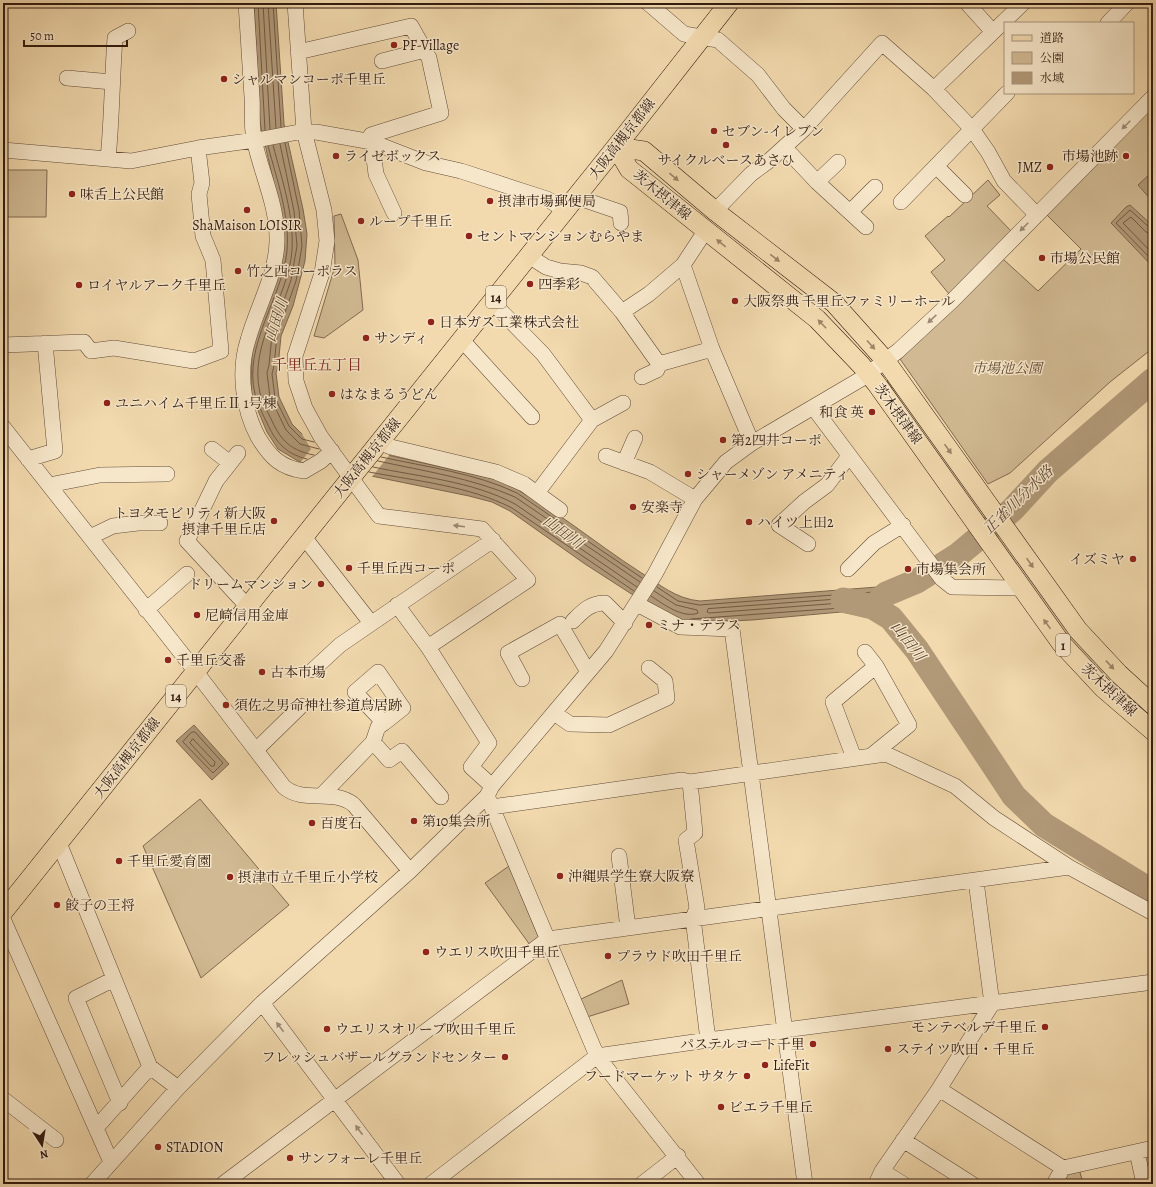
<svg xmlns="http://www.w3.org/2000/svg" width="1156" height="1187" viewBox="0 0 1156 1187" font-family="Alegreya,'Noto Serif JP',serif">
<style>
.green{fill:#d1ba93;stroke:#826a52}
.water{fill:#b19978;stroke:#7e674e}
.pier{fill:#f2daae}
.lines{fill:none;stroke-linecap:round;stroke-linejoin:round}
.shore{stroke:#725a44;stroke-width:1}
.river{stroke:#b19978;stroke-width:25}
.minor-casing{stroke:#624b38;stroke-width:16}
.major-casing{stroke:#321b10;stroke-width:20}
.minor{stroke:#f7e7ca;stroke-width:15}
.major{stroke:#f2daae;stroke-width:19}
.oneway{fill:#9e8b76}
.oneway2{fill:#9c8467}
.poi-dot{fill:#8f2418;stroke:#f7e7ca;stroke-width:1.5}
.labels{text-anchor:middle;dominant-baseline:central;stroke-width:3;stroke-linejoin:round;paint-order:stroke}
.shield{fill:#f7e7ca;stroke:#6d5848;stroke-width:1}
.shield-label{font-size:13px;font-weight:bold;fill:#321b10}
.poi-label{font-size:14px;fill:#321b10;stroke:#f7e7ca;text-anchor:start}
.street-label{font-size:14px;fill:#321b10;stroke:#f7e7ca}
.park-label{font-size:14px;font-style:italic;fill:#624b37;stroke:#f7e7ca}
.water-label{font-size:15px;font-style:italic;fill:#5e4734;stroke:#f7e7ca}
.neighbourhood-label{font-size:15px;fill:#7a1f14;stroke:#f7e7ca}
</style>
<rect width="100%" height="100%" fill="#f2daae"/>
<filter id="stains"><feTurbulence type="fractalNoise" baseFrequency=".005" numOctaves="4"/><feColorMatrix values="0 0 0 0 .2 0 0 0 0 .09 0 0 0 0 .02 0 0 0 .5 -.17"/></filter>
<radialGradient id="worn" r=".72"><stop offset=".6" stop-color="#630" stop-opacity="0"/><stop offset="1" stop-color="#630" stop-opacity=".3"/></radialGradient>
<path class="green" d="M1153,104v244l-43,34 -100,91 -22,11 -88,-125 103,-100 35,32 43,-42 -36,-36z
M3,170h44l-1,47h-43z
M988,180l12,15 -13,11 25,26 -63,62 -18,-22 14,-12 -20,-24 23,-20 1,1z
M341,214l17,46 5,50 -39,28 -10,-2 21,-70 -1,-50z
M889,379l180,253 56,60 24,22 -1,2 -26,-21 -53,-56 -124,-172 -58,-86z
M200,799l89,106 -88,73 -58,-132z
M509,866l30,72 -9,7 -45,-62z
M622,980l7,24 -42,13 -8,-17z
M1079,1168l4,16h-21l6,-10z"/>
<path class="water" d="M254,3h22l8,121 19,85 4,25 -2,27 -12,45 -12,30 -3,31 -2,6 3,24 13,27 12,12 194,44c51,23 95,62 142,92 19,12 36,27 60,29l177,-14 8,10 -16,20 -28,-5 -89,8 -64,3 -27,-10 -76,-49 -75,-53 -18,-9 -23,-6 -171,-35 -20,-12 -11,-17 -16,-38 1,-43 28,-142 -20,-86z
M1153,171v31l-15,-17z
M1130,205l23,21v41l-42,-44 15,-16z
M194,725l35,39 -17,16 -36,-39z"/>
<path class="pier" d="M302,434l89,19 -20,25 -72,-14 12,-15z"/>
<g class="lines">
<path class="shore" d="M258,3l7,127
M263,3l7,126
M268,3l8,125
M273,3l8,124
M285,143l14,67 3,36 -6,35 -19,54 -3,31 -2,8 3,24 14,28 13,13 12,3
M280,144l14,67 3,35 -6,34 -19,55 -3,30 -2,8 3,24 16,33 14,14 19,5
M273,145c9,35 21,69 19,105 -3,48 -44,92 -32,143 2,10 8,19 12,28 9,20 20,30 42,34
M268,146c9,34 22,70 19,105 -5,48 -44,93 -32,143 3,11 8,21 13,31 8,18 20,30 39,34
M1153,229l-4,-2 -19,-17 -14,13 37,38
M1153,234l-7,-2 -15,-15 -8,6 30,31
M381,457c46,10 94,16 136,36l125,85
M378,461c45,10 94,17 137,36l125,85
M373,467c47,10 99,14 142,37l122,83
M369,472c48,9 100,14 143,36l122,83
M657,587l21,14 21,4 175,-13 5,5 -13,15 -25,-4 -150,11
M651,596c12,8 32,23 47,17l-1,-3 -21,-5 -22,-14
M869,597l2,3 -6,6 -24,-3 -132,10 -2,-1 1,-3z
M192,732h3l28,31 -10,10 -30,-31z
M193,739l22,23 -1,4h-3l-21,-23z"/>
<path class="river" d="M843,600l30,7 18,11 26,32 97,146 30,29 109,67
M873,607l13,-13 31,-13 41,-26 54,-45 36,-39 105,-91"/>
<g class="minor-casing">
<path id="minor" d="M246,3c2,31 4,62 6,94 1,13 -1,28 2,42 7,34 24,67 23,103 -1,34 -20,65 -29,98 -10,31 -5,69 10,97 12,20 23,31 46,34l17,-10 11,-10
M295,3l9,128 20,79 3,31 -5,32 -27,83 1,25 9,27 16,29 58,79 103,13 46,51 -100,67 61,96 -18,24 21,19
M648,3l36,31 34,6 40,35 26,34 20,20
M967,3l26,29
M1108,23l19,-20
M298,52l113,-26 18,32 12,55 -70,22 5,39 18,39
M382,61l43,-11
M67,78l45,4
M934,89l89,-86
M785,148l32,34 49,45
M3,150l128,11 67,-13 64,-9 42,-8 12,1 56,10 54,21 35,8 86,28 18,11
M108,159c4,-40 4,-81 7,-121l13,-7
M936,166l29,29
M817,182l21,-20
M576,197l44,15 1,11
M901,202l106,-109
M715,211l36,-37 19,-14 34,-31 78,-86 52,46 38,40 16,23 16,29 33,34
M850,212l25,-25
M529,256l17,11 14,4 21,2 11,4 30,35 37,52
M683,265l29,84 40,94
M492,302l51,52 49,66
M622,312l27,-18 34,-29 23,-35
M461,339l71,78
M3,345l81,-3 7,9 23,-3 80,13 27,-10 -8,-91 -10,-24 -4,-42 3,-11 -4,-35
M642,377l15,-7 2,-6 53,-15
M813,407l129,172 10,8 69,1
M3,427l183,232 98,128c20,17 50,1 70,18l56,66
M380,443l11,4 105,25 28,12 36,26
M212,449l18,14
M238,453l-22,28 -29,60 61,66
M606,456l44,16 45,27
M28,459l27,-8 -10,-108
M624,463l11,-25
M49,485l51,-10 67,-1
M537,493l55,-73 31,-17
M90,537l23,-11 25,-3h22
M304,537l67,86
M808,544l-29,-19 25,-23 23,-17 22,-29
M848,569l26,-26 29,-18
M637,604l43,23 52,2 73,555
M397,605l31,42
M146,610l41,-36
M573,621c10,-10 17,-18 32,-18l20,20
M865,652l11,14 33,59 -37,30
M313,670l27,-25 153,-105
M522,679l-14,-26 52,-29 28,48
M554,713l16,11 39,1 58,-27 -2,-17 -16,-13
M373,742l16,18 13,-9 39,46
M256,750l45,-44
M854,758l-21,-56 43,-36
M690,782l5,51 -9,7 11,68 -4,10 15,122
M321,796l52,-54 5,-15 6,-4 -29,-31 23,-20 25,36 -19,15
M488,798l109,258 101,128
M492,807l190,-27 8,2 196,-28 69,32 39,32 75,49 84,46
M59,843l91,224 28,21
M619,856l9,72
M3,919l108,243
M114,979l-38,19 44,105
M262,1003l136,181
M939,1089l124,79 90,-20
M3,1099l53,41
M96,1128l54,-61
M903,1140l69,44
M1137,1152l7,32
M882,1171l21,13
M92,1184l86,-96 84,-85 148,-132 77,-75 5,-10 114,-135 49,-77 40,-75 31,-37 26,-19 109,-64 37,-28 55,-51 200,-203
M223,1184l325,-245 521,-72
M431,1184l166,-128 111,-16 445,-58
M642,1184l36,-28
M876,1184l6,-13 57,-82 53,-85 -16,-123
M1054,1184l9,-16"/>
</g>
<g class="major-casing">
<path id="major" d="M616,147l13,22 188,150 44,46 15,18 185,260 42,45 50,43
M616,147l28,4 71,60 119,92 51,57 193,270 41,44 34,31
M3,912l613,-765 113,-144"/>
</g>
<use href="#minor" class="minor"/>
<use href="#major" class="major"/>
</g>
<defs><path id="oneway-solid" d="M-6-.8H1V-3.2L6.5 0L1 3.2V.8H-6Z"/></defs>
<g class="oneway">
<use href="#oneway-solid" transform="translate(1126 125) rotate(135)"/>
<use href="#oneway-solid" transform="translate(1024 227) rotate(135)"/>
<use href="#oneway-solid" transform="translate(932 319) rotate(137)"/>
<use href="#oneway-solid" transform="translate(459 526) rotate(-173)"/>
<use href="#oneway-solid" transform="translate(280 1027) rotate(-127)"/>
<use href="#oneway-solid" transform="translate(359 1130) rotate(-127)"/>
</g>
<g class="oneway2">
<use href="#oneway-solid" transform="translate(674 177) rotate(40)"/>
<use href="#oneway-solid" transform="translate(721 243) rotate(-141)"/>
<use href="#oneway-solid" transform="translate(775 258) rotate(38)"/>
<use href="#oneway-solid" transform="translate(822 324) rotate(-134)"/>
<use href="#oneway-solid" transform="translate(871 345) rotate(48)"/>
<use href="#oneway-solid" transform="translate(948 449) rotate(54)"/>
<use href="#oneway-solid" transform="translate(1030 563) rotate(55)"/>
<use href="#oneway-solid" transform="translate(1047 624) rotate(-126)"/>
<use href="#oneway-solid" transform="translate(1110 665) rotate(47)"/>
</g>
<g class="poi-dot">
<circle cx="394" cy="45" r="4"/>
<circle cx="224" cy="79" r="4"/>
<circle cx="714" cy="131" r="4"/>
<circle cx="726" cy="145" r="4"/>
<circle cx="336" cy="156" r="4"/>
<circle cx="1126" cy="156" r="4"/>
<circle cx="1050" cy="167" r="4"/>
<circle cx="72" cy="194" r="4"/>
<circle cx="490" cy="201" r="4"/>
<circle cx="247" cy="210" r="4"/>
<circle cx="361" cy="221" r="4"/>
<circle cx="469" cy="236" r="4"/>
<circle cx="1042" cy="258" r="4"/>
<circle cx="238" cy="271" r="4"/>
<circle cx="530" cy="284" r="4"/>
<circle cx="79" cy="285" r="4"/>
<circle cx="735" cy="301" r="4"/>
<circle cx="431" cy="322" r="4"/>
<circle cx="366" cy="338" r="4"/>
<circle cx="332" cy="394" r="4"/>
<circle cx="107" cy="403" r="4"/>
<circle cx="872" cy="412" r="4"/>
<circle cx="723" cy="440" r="4"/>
<circle cx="688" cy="474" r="4"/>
<circle cx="633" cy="507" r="4"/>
<circle cx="274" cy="521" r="4"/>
<circle cx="749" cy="522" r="4"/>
<circle cx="1133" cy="559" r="4"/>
<circle cx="349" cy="568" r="4"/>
<circle cx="908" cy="569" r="4"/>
<circle cx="321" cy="584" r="4"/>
<circle cx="197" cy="615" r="4"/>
<circle cx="649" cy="625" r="4"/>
<circle cx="168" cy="660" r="4"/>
<circle cx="262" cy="672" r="4"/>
<circle cx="226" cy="705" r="4"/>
<circle cx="414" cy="821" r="4"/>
<circle cx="312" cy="823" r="4"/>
<circle cx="119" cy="861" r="4"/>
<circle cx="560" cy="876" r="4"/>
<circle cx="230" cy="877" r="4"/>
<circle cx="57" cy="905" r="4"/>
<circle cx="426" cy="952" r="4"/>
<circle cx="608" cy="956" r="4"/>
<circle cx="1045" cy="1027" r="4"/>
<circle cx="327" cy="1029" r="4"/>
<circle cx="813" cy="1044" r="4"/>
<circle cx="888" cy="1049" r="4"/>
<circle cx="505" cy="1057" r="4"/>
<circle cx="765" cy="1065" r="4"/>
<circle cx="747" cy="1076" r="4"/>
<circle cx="721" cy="1107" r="4"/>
<circle cx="158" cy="1147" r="4"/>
<circle cx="290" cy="1158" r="4"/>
</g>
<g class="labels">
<g class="shield">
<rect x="486" y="286" width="20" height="22" rx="3"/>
<rect x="1056" y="634" width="14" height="22" rx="3"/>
<rect x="166" y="685" width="20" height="22" rx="3"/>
</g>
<g class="shield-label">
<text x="496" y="297">14</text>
<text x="1063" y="645">1</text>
<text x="176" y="696">14</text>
</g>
<g class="poi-label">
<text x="402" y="45">PF-Village</text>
<text x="232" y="79">シャルマンコーポ千里丘</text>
<text x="722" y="131">セブン-イレブン</text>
<text x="344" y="156">ライゼボックス</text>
<text x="1118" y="156" text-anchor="end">市場池跡</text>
<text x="726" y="160" text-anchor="middle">サイクルベースあさひ</text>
<text x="1042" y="167" text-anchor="end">JMZ</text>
<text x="80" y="194">味舌上公民館</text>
<text x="498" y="201">摂津市場郵便局</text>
<text x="369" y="221">ループ千里丘</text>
<text x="247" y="225" text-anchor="middle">ShaMaison LOISIR</text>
<text x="477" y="236">セントマンションむらやま</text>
<text x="1050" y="258">市場公民館</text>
<text x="246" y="271">竹之西コーポラス</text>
<text x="538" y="284">四季彩</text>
<text x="87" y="285">ロイヤルアーク千里丘</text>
<text x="743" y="301">大阪祭典 千里丘ファミリーホール</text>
<text x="439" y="322">日本ガス工業株式会社</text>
<text x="374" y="338">サンディ</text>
<text x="340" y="394">はなまるうどん</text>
<text x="115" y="403">ユニハイム千里丘Ⅱ 1号棟</text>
<text x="864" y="412" text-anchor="end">和食 英</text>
<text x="731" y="440">第2四井コーポ</text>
<text x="696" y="474">シャーメゾン アメニティ</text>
<text x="641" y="507">安楽寺</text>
<text x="266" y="513" text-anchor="end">トヨタモビリティ新大阪<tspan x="266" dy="16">摂津千里丘店</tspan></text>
<text x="757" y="522">ハイツ上田2</text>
<text x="1125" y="559" text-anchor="end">イズミヤ</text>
<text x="357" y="568">千里丘西コーポ</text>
<text x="916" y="569">市場集会所</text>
<text x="313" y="584" text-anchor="end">ドリームマンション</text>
<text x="205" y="615">尼崎信用金庫</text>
<text x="657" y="625">ミナ・テラス</text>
<text x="176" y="660">千里丘交番</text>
<text x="270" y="672">古本市場</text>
<text x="234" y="705">須佐之男命神社参道鳥居跡</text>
<text x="422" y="821">第10集会所</text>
<text x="320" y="823">百度石</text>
<text x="127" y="861">千里丘愛育園</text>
<text x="568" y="876">沖縄県学生寮大阪寮</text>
<text x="238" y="877">摂津市立千里丘小学校</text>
<text x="65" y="905">餃子の王将</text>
<text x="434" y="952">ウエリス吹田千里丘</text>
<text x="616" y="956">プラウド吹田千里丘</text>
<text x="1037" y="1027" text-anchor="end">モンテベルデ千里丘</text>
<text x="335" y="1029">ウエリスオリーブ吹田千里丘</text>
<text x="805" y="1044" text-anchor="end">パステルコート千里</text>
<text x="896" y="1049">ステイツ吹田・千里丘</text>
<text x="497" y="1057" text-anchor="end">フレッシュバザールグランドセンター</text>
<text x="773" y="1065">LifeFit</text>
<text x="739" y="1076" text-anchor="end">フードマーケット サタケ</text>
<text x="729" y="1107">ビエラ千里丘</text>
<text x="166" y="1147">STADION</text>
<text x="298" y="1158">サンフォーレ千里丘</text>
</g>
<g class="street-label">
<text transform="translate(622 139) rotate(-52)">大阪高槻京都線</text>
<text transform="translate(662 195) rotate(39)">茨木摂津線</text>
<text transform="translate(898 414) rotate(54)">茨木摂津線</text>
<text transform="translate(367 458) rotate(-51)">大阪高槻京都線</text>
<text transform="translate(1109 690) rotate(43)">茨木摂津線</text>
<text transform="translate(127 758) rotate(-52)">大阪高槻京都線</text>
</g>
<g class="park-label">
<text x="1007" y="368">市場池公園</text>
</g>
<g class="water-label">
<text transform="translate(276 320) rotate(-73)">山田川</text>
<text transform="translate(1018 500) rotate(-44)">正雀川分水路</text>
<text transform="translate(563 532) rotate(36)">山田川</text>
<text transform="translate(908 641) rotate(52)">山田川</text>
</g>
<g class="neighbourhood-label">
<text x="317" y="365">千里丘五丁目</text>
</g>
</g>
<rect width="1156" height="1187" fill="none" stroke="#f2daae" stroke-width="16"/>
<rect x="4" y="4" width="1148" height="1179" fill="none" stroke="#321b10" stroke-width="2"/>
<rect x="8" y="8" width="1140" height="1171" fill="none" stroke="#321b10"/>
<rect x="1004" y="22" width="130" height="72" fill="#f7e7ca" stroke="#a89580"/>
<rect x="1012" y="35" width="20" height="6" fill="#f2daae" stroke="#a89580"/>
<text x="1040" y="42" font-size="12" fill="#321b10">道路</text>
<rect x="1012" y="52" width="20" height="12" fill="#d1ba93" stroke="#a89580"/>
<text x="1040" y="62" font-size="12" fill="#321b10">公園</text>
<rect x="1012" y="72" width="20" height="12" fill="#b19978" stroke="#a89580"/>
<text x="1040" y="82" font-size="12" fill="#321b10">水域</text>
<g transform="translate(42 1145) rotate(168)" stroke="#f7e7ca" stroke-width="3" paint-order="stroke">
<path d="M0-3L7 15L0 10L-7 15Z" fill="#321b10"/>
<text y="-6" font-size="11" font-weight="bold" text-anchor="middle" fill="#321b10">N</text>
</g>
<path d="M24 40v6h103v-6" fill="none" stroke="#321b10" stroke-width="2"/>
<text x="30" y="40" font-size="12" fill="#321b10" stroke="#f7e7ca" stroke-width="3" paint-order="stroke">50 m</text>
<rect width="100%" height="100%" filter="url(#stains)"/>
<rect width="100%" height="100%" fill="url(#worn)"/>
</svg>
